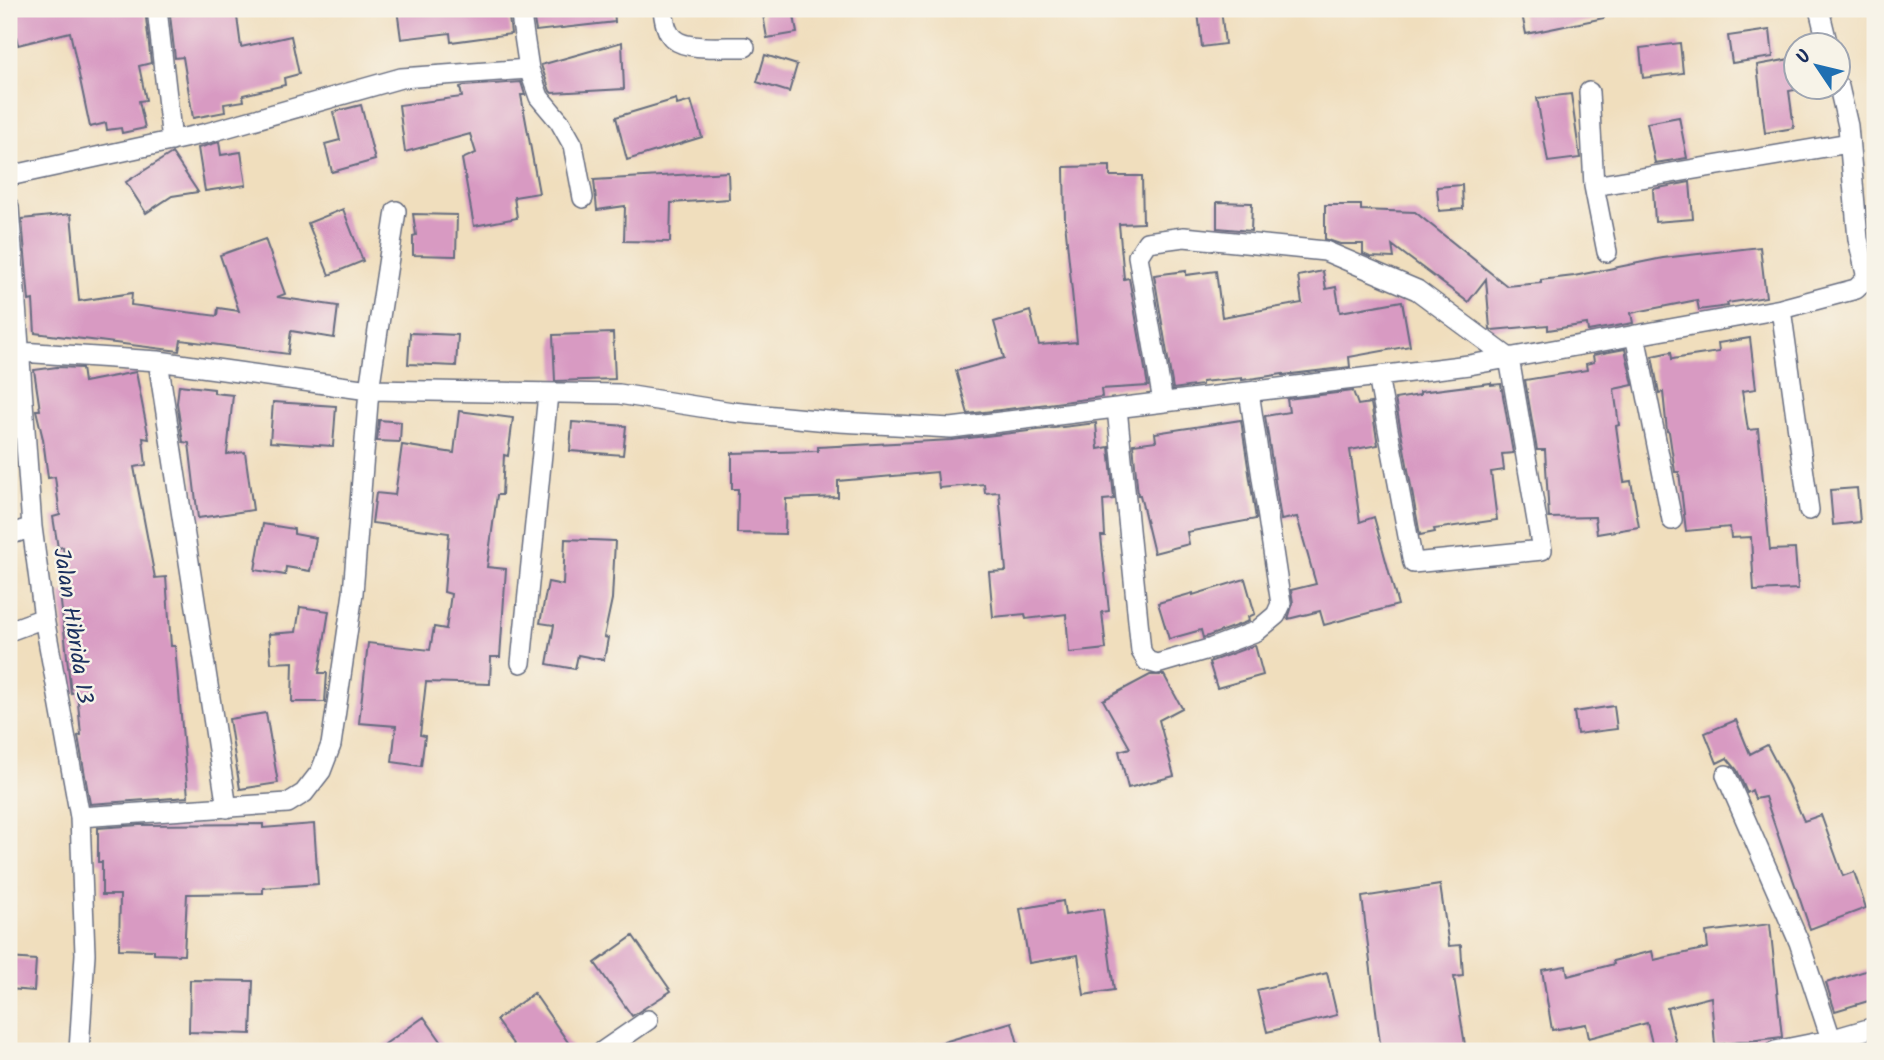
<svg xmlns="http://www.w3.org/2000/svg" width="1884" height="1060" viewBox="0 0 1884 1060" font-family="Kalam,sans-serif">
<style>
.building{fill:#d89ac2}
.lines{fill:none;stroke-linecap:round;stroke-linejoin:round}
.minor-casing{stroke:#666c7f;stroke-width:22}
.minor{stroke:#fff;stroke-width:19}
.labels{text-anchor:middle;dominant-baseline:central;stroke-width:5;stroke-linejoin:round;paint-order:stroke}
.street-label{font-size:23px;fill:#1b2f5e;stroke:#f7f3e8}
</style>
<rect width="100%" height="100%" fill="#f7f3e8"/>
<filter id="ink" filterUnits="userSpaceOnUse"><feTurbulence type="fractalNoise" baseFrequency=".0143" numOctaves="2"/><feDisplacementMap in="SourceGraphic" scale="14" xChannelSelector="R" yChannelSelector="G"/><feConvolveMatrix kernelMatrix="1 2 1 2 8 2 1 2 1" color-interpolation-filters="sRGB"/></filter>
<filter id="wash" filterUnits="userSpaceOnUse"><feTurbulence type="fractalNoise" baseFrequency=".00686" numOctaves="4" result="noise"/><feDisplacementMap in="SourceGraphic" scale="28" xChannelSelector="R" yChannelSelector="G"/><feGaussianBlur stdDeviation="1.57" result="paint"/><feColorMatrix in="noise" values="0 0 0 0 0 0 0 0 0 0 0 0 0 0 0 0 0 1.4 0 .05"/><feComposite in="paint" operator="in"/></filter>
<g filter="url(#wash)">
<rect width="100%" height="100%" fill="#f0debd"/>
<g id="blocks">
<path class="building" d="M10,9h135l6,54 -12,3 7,34 -7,1 6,27 -23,5 -1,-5 -14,2 -1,-7 -16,4 -20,-95 -52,13z
M208,9h28l5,38 50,-11 8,38 -15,4 1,7 -42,10 1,6 -20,3 1,8 -32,6 -10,-61 -8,1 -5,-43z
M397,9h111l3,25 -60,8 -1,-9 -49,6z
M532,9h82l1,13 -79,9z
M762,9h31l4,24 -30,5z
M1221,9l4,35 -23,3 -4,-35z
M1521,9h82l1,9 -78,16z
M1770,30l3,27 -41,6 -4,-27z
M622,42l2,47 -72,4 -2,-2 -9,-26z
M1680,43l3,30 -40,5 -3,-30z
M765,55l32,10 -8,27 -32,-10z
M1790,59l5,31 -6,1 5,37 -29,5 -8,-68z
M521,82l4,13h-4l18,98 -25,4 3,21 -43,8 -12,-67 14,-6 -6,-19 -65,18 -6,-47 63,-8 -2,-10 4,-1z
M1571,94l9,64 -32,4 -11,-64z
M676,99l1,6 14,-4 11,36 -75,23 -11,-43z
M361,105l14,55 -43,12 -7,-28 15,-4 -7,-28z
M1679,117l8,41 -32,5 -8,-40z
M219,142l2,13 20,-3 5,33 -41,6 -7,-43z
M172,153l26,39 -26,4 -26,17 -20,-31z
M1110,166v10h32l1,47 -24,1 5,55 5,-1 19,108 -47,3 1,8 -134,17 -12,-43 48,-13 -10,-36 36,-11 9,34 38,-3 -12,-121 -1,-54z
M728,172l1,27 -58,4 -1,39 -46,-1 1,-35 -28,4 -3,-30z
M1690,182l3,37 -38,3 -2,-33z
M1462,185l1,24 -24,2 -2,-24z
M1217,202l35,1 -1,28 -34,-3z
M1325,205h36v5l54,2 92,74 34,-3v-3l33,-4 89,-18 97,-11 6,50 -39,6 1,3 -29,4 -2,-10 -66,13 2,10 -45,8 -1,-7 -39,6v-5l-56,5 -2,-1 -4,-50 -18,23 -76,-57 2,13 -24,-1 -7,-3v-10h-23l-15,-5z
M343,209l20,52 -34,14 -21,-52z
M71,214l8,87 53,-8 -1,12 86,11 1,-8 21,3 -19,-56 45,-16 20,55 -8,3 61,9 -4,32 -43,-7 -3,23 -107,-14 -2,11 -144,-18 -2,-33 -4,1 -7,-82z
M413,214l44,1 -1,41 -43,-1v-19l3,-1z
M1186,271v4l30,-4 6,46 80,-14 -4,-27 25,-5 3,18 10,-2 4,25 62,-11 8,45 -61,11 1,10 -67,8v-1l-41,6v-2l-40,4v3l-29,4 -19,-114z
M410,333l48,2 -2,31 -48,-2z
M613,333l2,46 -60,2 -2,-46z
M1750,338l6,51 -14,2 6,39 10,-1 12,121 25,-1 3,40 -44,2 -3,-54 -20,1 -1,-11 -44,4 -7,-59h-4l-6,-40 -2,-1 -4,-39 -4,1 -7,-37 19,-4 1,7 47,-7 -1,-9z
M1625,349l8,36 -19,4 5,36 -3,1 8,56 7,-1 8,46 -42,7 -2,-17 -46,1 -4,-68h-8l-12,-70 62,-10 -1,-6 8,-2 -1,-7z
M57,367l25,1 2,14 52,-10 13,67 -6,-1 3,27 -12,2 21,111 11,-1 5,69h4l13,151 -98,7 -12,-68 3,-1 -4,-43 -6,1 -11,-100 9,-1 -6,-45 -5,1 -5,-31 7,-2 -5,-38 -7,1 -5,-39 -7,-29h4l-6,-40z
M1491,383v2l10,-1 12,69 -11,1 2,16 -13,2 6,48 -63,9 1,3 -15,3 -25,-136 25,-4v-3z
M179,385l35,4v4l19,2 -6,59 18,-2 8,58 -55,8 -9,-75 -6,-1 -6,-39z
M1353,391l5,14 13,-2 7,42 -28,5 10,72 14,-5 24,88 -74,20 -4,-14 -32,8 5,-16 -2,-13 25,-6 -19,-67 -16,3 -16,-104 24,-4 -2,-13z
M273,402l63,4 -3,40 -63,-4z
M459,411l54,7 -5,38 -4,-1 -2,40h-5l-10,72 19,2 -6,88h-9l-1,27 -64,-2 -6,53 5,1 -4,30 -29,-4 4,-36 -37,-3 9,-80 62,7 4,-23 12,2 5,-35 -7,-2 5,-59 -77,-10 4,-30 19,2 7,-50 52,8z
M379,420l22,2 -1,20 -23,-1z
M1241,420l15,99 -69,13 2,12 -35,9 -14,-58h-2l-5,-51 23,-3 -1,-8z
M572,422l54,4 -3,29 -53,-4z
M1096,423l2,26 11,-2 5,52 -11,1 2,36h-4l8,75 -7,1 4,37 -37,4 -3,-39 -40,5 -1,-5 -32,3 -4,-45 17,-1 -7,-79 -14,1 -1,-9 -45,4 -2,-16 -99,9v16l-52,2 -1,35 -48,-1 1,-44h-6v-36l86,-2v-4l134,-7z
M1857,488l3,34 -27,3 -3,-35z
M263,524l31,5v5l22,4 -6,33 -24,-4 -1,8 -30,-5z
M565,539l50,2 -3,58 -8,38 4,1 -4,22 -26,-5 -3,14 -28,-5 7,-39 -14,-2 8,-41 15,3z
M1245,579l10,35 -7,3 1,4 -46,17 -2,-8 -32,9 -11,-36 35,-10v2z
M300,607l29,4 -10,62h8l-2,29h-33l1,-40 -22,1 -2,-29 27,-2z
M1255,645l8,30 -46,13 -8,-26z
M1150,675h14l18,33 -23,12 15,56 -46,12 -9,-37 11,-3 -27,-48z
M1614,706l3,23 -40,5 -3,-22z
M266,713l12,70 -38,6 -11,-70z
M1736,720l14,34 17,-9 21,40 16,36 17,-6 22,61 11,-4 12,36 -56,21 -45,-132 -10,2 -3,-9 -5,3 -10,-23 -10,-12 -10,5 -12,-30z
M263,824v4l51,-4 4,60 -55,4v5l-76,1 -3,61 -30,-1v-4l-35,-1 1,-54h-18v-33h-4v-34l41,-3z
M1440,885l9,61 12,-1 2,31 -9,1 12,74h-85l-19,-154z
M1063,901l2,14 38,-6 11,81 -30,5 -6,-40 -49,8 -9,-54z
M1770,924l12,113 -67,8 -4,-48 -44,11 11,43h-24l-7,-28 -58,15 -3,-14 -34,6 -10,-60 24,-4 2,10 46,-12 -1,-3 39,-10 2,9 54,-12 -2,-16z
M633,936l38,55 -39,25 -37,-53z
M9,958l27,2 -2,31 -25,-2z
M1875,968v31l-40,12 -9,-28z
M1327,973l10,42 -70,17 -10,-42z
M190,980l63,1 -2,53 -62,-2z
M534,993l40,58h-56l-22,-31z
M424,1017l24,34h-73z
M1012,1022l8,29h-89l-1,-5z"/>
</g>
</g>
<g filter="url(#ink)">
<use href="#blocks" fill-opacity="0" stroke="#666c7f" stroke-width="2"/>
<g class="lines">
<g class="minor-casing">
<path id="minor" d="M157,9l15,132
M520,9l9,60 10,28 21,25 13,23 10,53
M663,9c1,10 3,24 11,30 13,12 53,7 71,8
M1819,9l9,37
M1589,92l5,94 13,66
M9,176l198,-43 194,-55 128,-9
M1594,186l255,-43
M9,207l23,320 12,91 36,199 5,137 -6,97
M1781,309l28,201
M1635,335l37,185
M9,354l11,-2 138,9 211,29 250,4 113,18 107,10 112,6 518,-63 312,-56 75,-20 11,-11 -9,-39 -10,-113 -9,-39
M158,361l69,447
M1163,402l-25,-146 9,-14 37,-5 141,14 92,39 92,68 33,192 -129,13 -35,-187
M1117,408l24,243 6,10 10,3 55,-16 45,-17 19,-16 5,-11 -32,-212
M9,535l23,-8
M9,631l35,-13
M521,663l27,-269
M1726,775l73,167 36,109
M80,817l208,-14 16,-10 17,-22 10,-26 22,-152 16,-203 27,-179
M603,1051l45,-31
M1775,1051l55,-11 45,-13"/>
</g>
<use href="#minor" class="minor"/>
</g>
</g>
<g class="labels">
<g class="street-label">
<text transform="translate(72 626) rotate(81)">Jalan Hibrida 13</text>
</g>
</g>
<rect width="1884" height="1060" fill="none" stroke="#f7f3e8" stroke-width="35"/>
<g transform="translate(1817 66) rotate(305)"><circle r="33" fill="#f7f3e8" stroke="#9fa5b1" stroke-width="2"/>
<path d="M0-5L12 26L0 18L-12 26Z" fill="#1f6fb2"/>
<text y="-10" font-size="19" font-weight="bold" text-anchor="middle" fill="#1b2f5e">U</text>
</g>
</svg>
